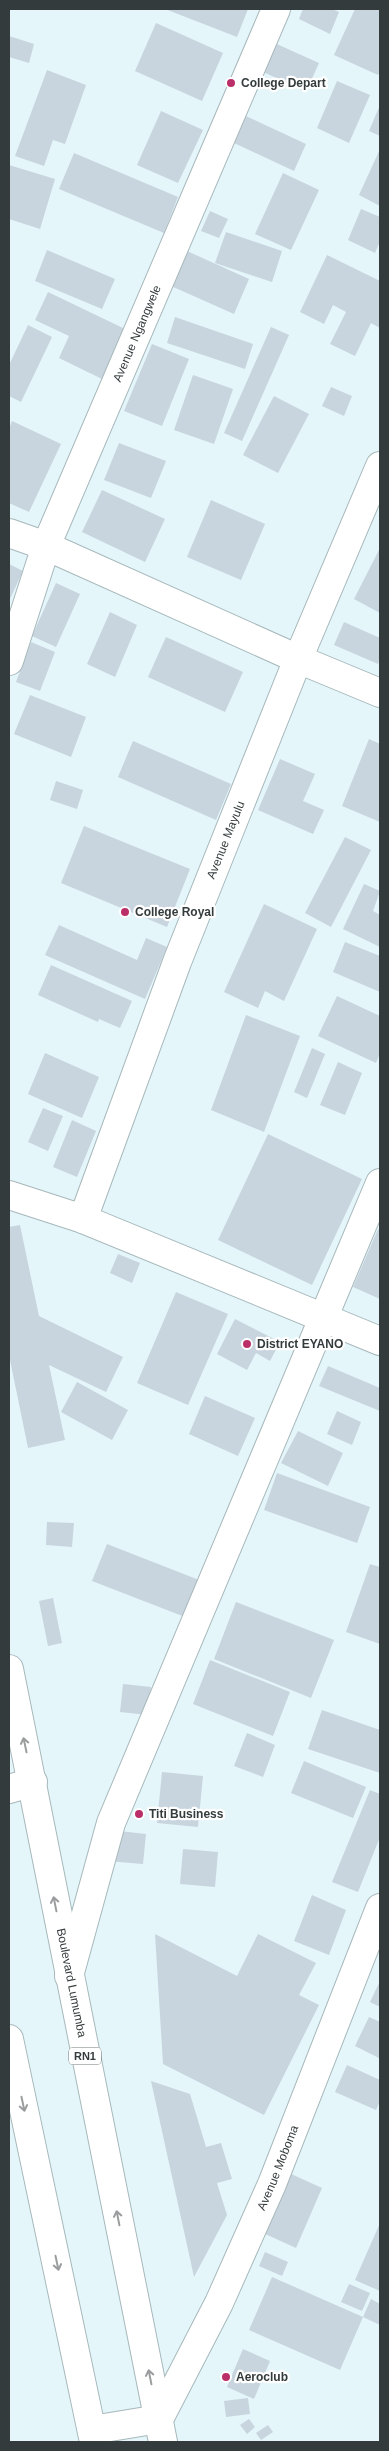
<svg xmlns="http://www.w3.org/2000/svg" width="389" height="2451" viewBox="0 0 389 2451" font-family="Helvetica,sans-serif">
<style>
.building{fill:#c8d4de}
.lines{fill:none;stroke-linecap:round;stroke-linejoin:round}
.minor-casing{stroke:#a7b8bb;stroke-width:30}
.trunk-casing{stroke:#a7b8bb;stroke-width:30}
.minor{stroke:#fff;stroke-width:28}
.trunk{stroke:#fff;stroke-width:28}
.oneway{stroke:#9a9d9e}
.poi-dot{fill:#ba2f68;stroke:#fff;stroke-width:2}
.labels{text-anchor:middle;dominant-baseline:central;stroke-width:4.5;stroke-linejoin:round;paint-order:stroke}
.shield{fill:#fff;stroke:#717676;stroke-width:1}
.shield-label{font-size:11px;font-weight:bold;fill:#343b3c}
.poi-label{font-size:12px;font-weight:bold;fill:#343b3c;stroke:#fff;text-anchor:start}
.street-label{font-size:12px;fill:#343b3c;stroke:#fff}
</style>
<rect width="100%" height="100%" fill="#e4f6fa"/>
<path class="building" d="M165,9h83l-11,28z
M303,9h29l7,3 -9,22 -31,-15z
M355,9h25v62l-2,4 -44,-20z
M156,23l67,30 -21,48 -67,-30z
M9,36l25,8 -5,19 -20,-6z
M270,41l49,22 -13,29 -49,-23z
M47,70l39,15 -21,59 -12,-4 -9,26 -29,-10z
M337,81l33,14 -21,48 -32,-15z
M380,105v31l-11,-5z
M161,111l42,19 -25,53 -41,-18z
M246,116l60,28 -12,27 -60,-28z
M380,149v57l-21,-11z
M74,153l104,44 -14,36 -105,-44z
M9,165l46,14 -15,50 -31,-10z
M283,173l36,17 -28,60 -36,-16z
M361,209l19,8v24l-5,12 -27,-13z
M210,211l18,8 -9,19 -18,-7z
M226,232l56,19 -10,31 -57,-19z
M47,250l68,29 -13,30 -67,-28z
M187,251l62,28 -15,35 -63,-28z
M327,255l53,26v47l-9,-5 -16,33 -25,-12 16,-32 -13,-7 -9,19 -24,-12z
M48,292l77,37 -23,50 -43,-21 10,-22 -34,-16z
M175,317l78,27 -8,25 -78,-26z
M28,325l24,12 -31,65 -12,-6v-31z
M271,327l18,8 -47,106 -18,-8z
M152,344l37,15 -27,67 -38,-15z
M193,375l40,14 -19,55 -40,-14z
M331,387l21,9 -8,20 -22,-10z
M274,396l35,18 -31,59 -35,-18z
M12,421l49,23 -32,68 -20,-9v-74z
M119,443l47,18 -15,37 -47,-18z
M102,490l63,29 -20,43 -63,-30z
M211,500l54,24 -24,56 -54,-23z
M380,548v65l-26,-14z
M9,564l14,7 -14,30z
M56,583l24,11 -24,53 -24,-11z
M110,612l27,13 -22,52 -28,-13z
M344,622l36,16v20l-2,6 -44,-19z
M166,637l77,35 -18,40 -77,-35z
M31,642l24,10 -15,39 -24,-9z
M30,695l56,22 -15,40 -57,-23z
M369,739l11,5v78l-38,-16z
M133,741l98,43 -15,36 -98,-43z
M280,759l35,15 -12,27 21,9 -11,24 -55,-24z
M56,781l27,9 -6,19 -27,-9z
M84,826l106,43 -23,58 -106,-44z
M345,837l26,13 -40,77 -26,-14z
M364,884l16,7 -7,20 7,4v32l-37,-18z
M264,904l53,25 -33,72 -19,-10 -7,17 -34,-16z
M59,925l78,35 9,-22 21,9 -22,52 -100,-44z
M345,942l35,14v36l-47,-20z
M51,965l81,36 -12,27 -21,-9 -1,3 -60,-27z
M337,996l43,20v37l-4,10 -58,-27z
M246,1015l54,21 -36,96 -53,-22z
M312,1048l13,6 -18,44 -13,-6z
M45,1053l54,24 -17,41 -54,-24z
M338,1062l24,11 -17,42 -25,-10z
M43,1108l20,8 -15,35 -20,-9z
M72,1120l24,11 -19,46 -24,-10z
M268,1134l94,45 -50,106 -94,-45z
M20,1225l19,91 84,41 -17,35 -57,-27 16,75 -37,8 -19,-93v-128z
M378,1229l2,1v69l-27,-12z
M118,1254l22,9 -8,20 -22,-10z
M176,1292l52,22 -40,91 -51,-22z
M235,1319l45,23 -10,19 -14,-8 -9,17 -30,-16z
M328,1366l52,22v23l-61,-25z
M77,1382l51,28 -16,30 -51,-28z
M205,1396l50,22 -17,38 -49,-22z
M337,1411l24,11 -9,23 -25,-11z
M298,1431l45,22 -15,33 -47,-23z
M277,1473l93,34 -13,36 -93,-33z
M47,1522l27,1 -2,24 -26,-2z
M107,1544l92,36 -14,37 -93,-36z
M370,1564l10,3v77l-34,-12z
M53,1598l9,45 -14,3 -9,-45z
M236,1602l98,38 -23,58 -97,-39z
M210,1660l80,32 -17,44 -80,-32z
M123,1684l28,3 -3,28 -28,-3z
M322,1710l58,20v43l-72,-24z
M247,1733l28,12 -12,32 -29,-11z
M304,1761l62,26 -13,31 -62,-25z
M162,1772l41,4 -5,51 -41,-4z
M370,1790l10,4v43l-22,55 -26,-10z
M110,1830l36,4 -3,30 -36,-3z
M183,1849l35,3 -3,35 -35,-3z
M312,1895l34,15 -17,45 -35,-14z
M155,1934l82,42 21,-42 58,29 -17,32 20,10 -55,110 -101,-51z
M380,1981v26l-10,-5z
M369,2017l11,5 -1,36 -24,-12z
M347,2065l33,15v21l-4,9 -41,-18z
M151,2081l39,13 16,53 15,-4 11,36 -15,4 10,32 -33,62z
M289,2173l33,15 -26,60 -33,-15z
M380,2223v68l-25,-11z
M265,2252l23,10 -6,14 -23,-10z
M272,2277l91,40 -23,53 -91,-40z
M349,2284l21,9 -8,18 -21,-9z
M371,2299l9,5v21l-17,-8z
M243,2349l27,12 -16,38 -27,-12z
M248,2398l2,16 -24,3 -2,-16z
M249,2419l6,8 -8,7 -7,-9z
M268,2425l5,7 -12,8 -5,-7z"/>
<g class="lines">
<g class="minor-casing">
<g id="minor">
<path d="M9,533l37,13 252,113 82,34"/>
<path id="s1" d="M9,661l37,-115 230,-537"/>
<path d="M9,1195l74,24 297,122"/>
<path id="s2" d="M83,1219l94,-257 121,-303 82,-193"/>
<path d="M69,1976l42,-153 269,-640"/>
<path id="s3" d="M92,2430l67,-11 60,-116 53,-119 108,-276"/>
</g>
</g>
<g class="trunk-casing">
<g id="trunk">
<path id="s4" d="M9,1669l154,773"/>
<path d="M9,1789l24,-7"/>
<path d="M9,2039l85,403"/>
</g>
</g>
<use href="#minor" class="minor"/>
<use href="#trunk" class="trunk"/>
</g>
<defs><path id="oneway-shaft" d="M-6 0H5M1.5-3L5.5 0L1.5 3" fill="none" stroke-width="1.6" stroke-linecap="round" stroke-linejoin="round" transform="scale(1.25)"/></defs>
<g class="oneway">
<use href="#oneway-shaft" transform="translate(25 1745) rotate(-102)"/>
<use href="#oneway-shaft" transform="translate(55 1904) rotate(-101)"/>
<use href="#oneway-shaft" transform="translate(23 2104) rotate(78)"/>
<use href="#oneway-shaft" transform="translate(118 2218) rotate(-101)"/>
<use href="#oneway-shaft" transform="translate(57 2263) rotate(78)"/>
<use href="#oneway-shaft" transform="translate(150 2377) rotate(-101)"/>
</g>
<g class="poi-dot">
<circle cx="231" cy="83" r="5"/>
<circle cx="125" cy="912" r="5"/>
<circle cx="247" cy="1344" r="5"/>
<circle cx="139" cy="1814" r="5"/>
<circle cx="226" cy="2377" r="5"/>
</g>
<g class="labels">
<rect class="shield" x="69" y="2047.5" width="32" height="17" rx="4"/>
<g class="shield-label">
<text x="85" y="2056">RN1</text>
</g>
<g class="poi-label">
<text x="241" y="83">College Depart</text>
<text x="135" y="912">College Royal</text>
<text x="257" y="1344">District EYANO</text>
<text x="149" y="1814">Titi Business</text>
<text x="236" y="2377">Aeroclub</text>
</g>
<g class="street-label">
<text stroke="none"><textPath href="#s1" startOffset="352">Avenue Ngangwele</textPath></text>
<text stroke="none"><textPath href="#s2" startOffset="405">Avenue Mayulu</textPath></text>
<text stroke="none"><textPath href="#s4" startOffset="320">Boulevard Lumumba</textPath></text>
<text stroke="none"><textPath href="#s3" startOffset="346">Avenue Moboma</textPath></text>
</g>
</g>
<rect width="389" height="2451" fill="none" stroke="#343b3c" stroke-width="20"/>
</svg>
